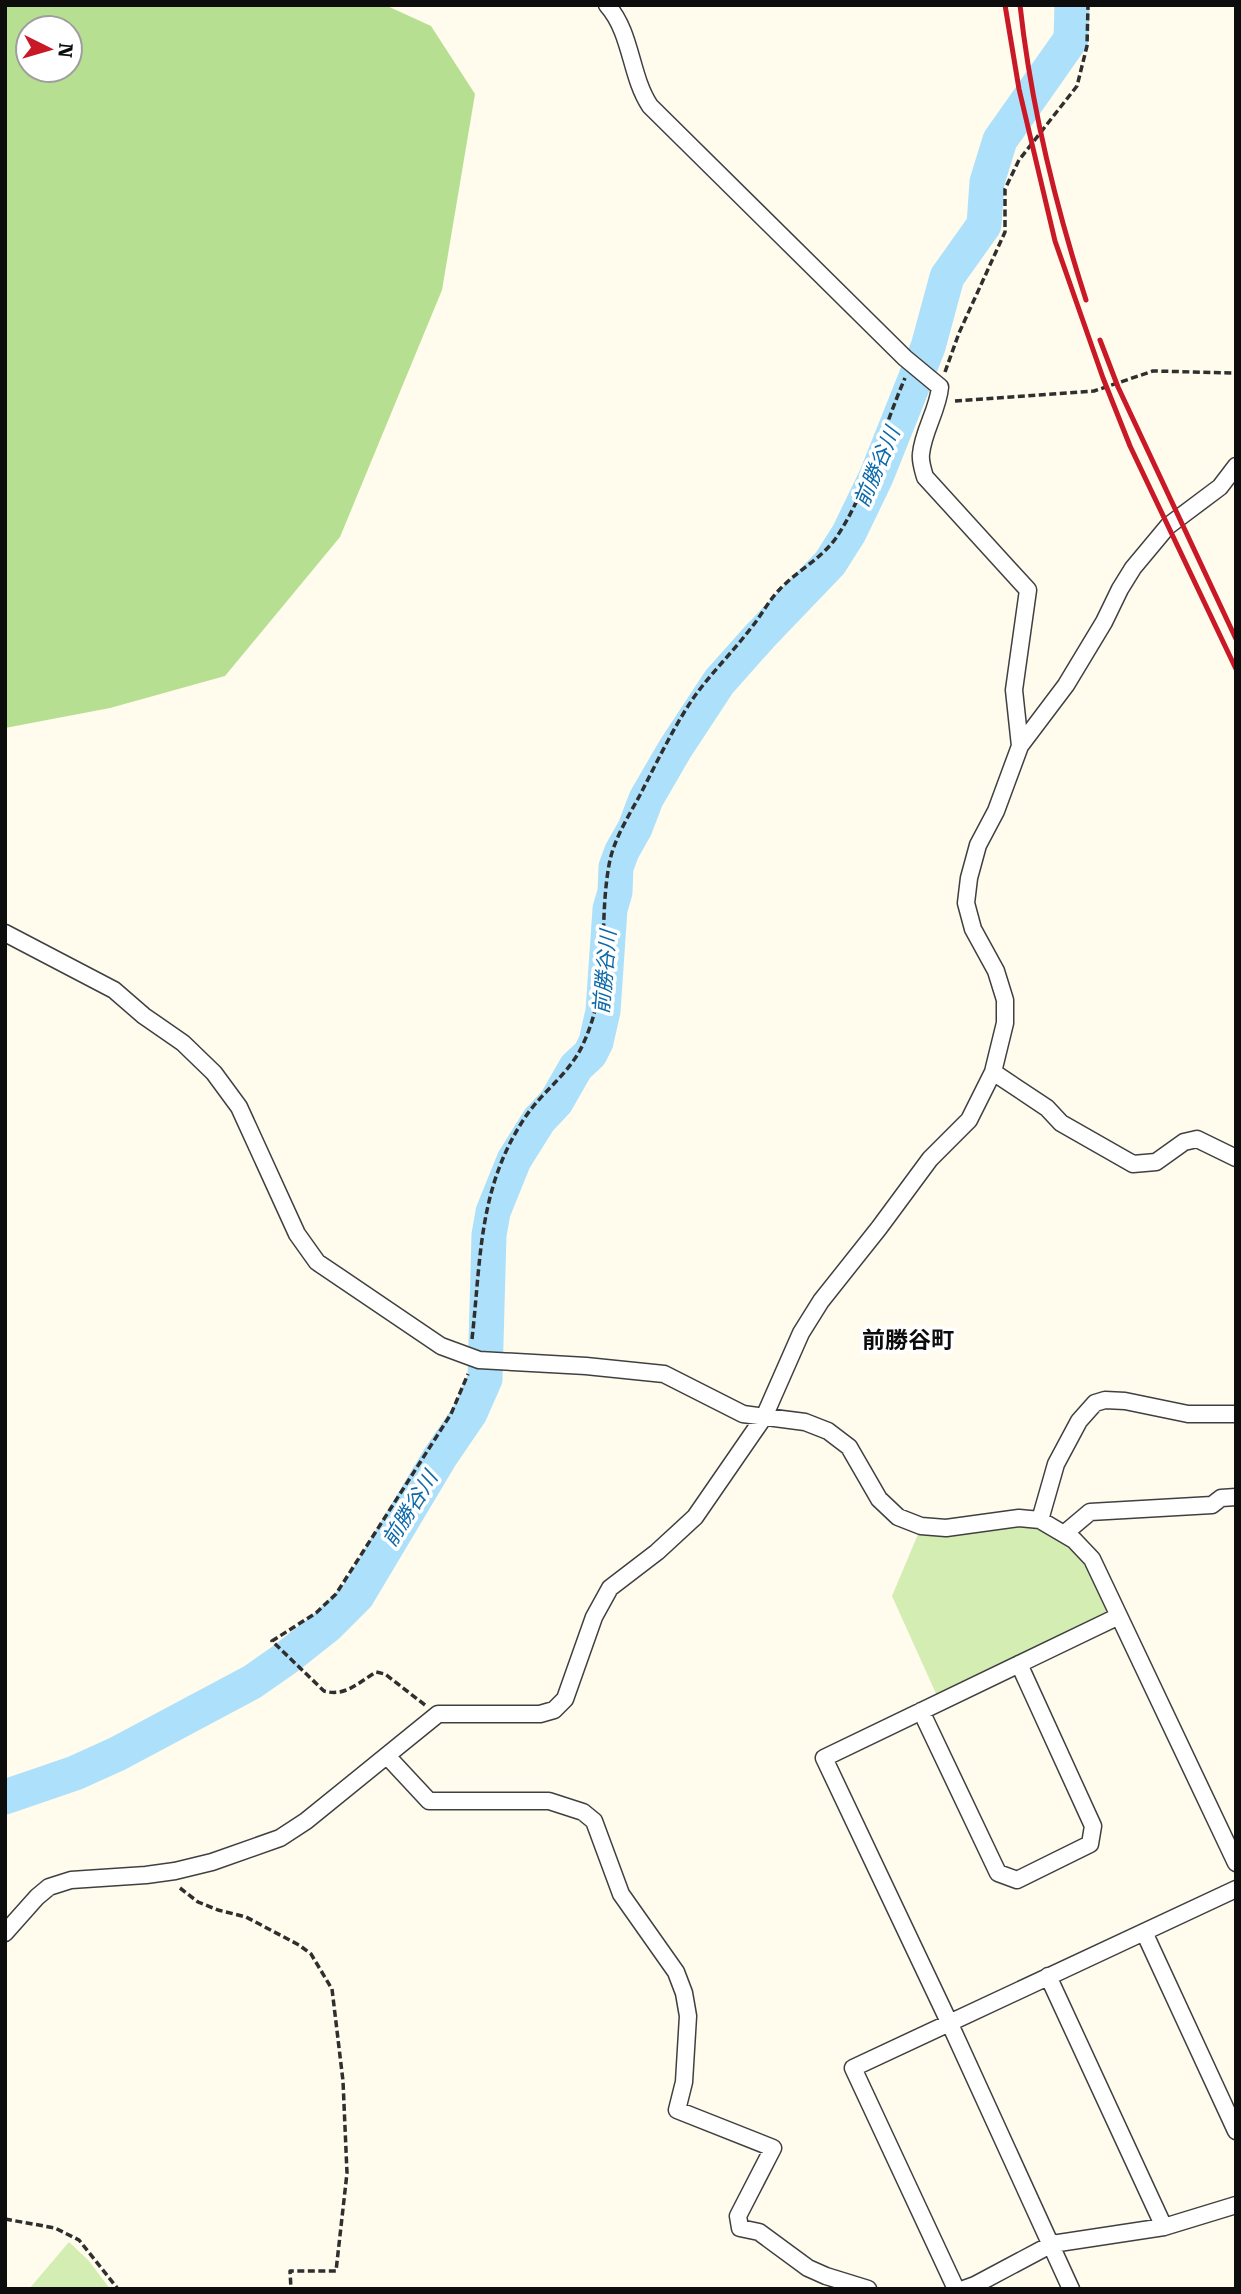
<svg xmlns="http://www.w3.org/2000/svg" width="1241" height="2294" viewBox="0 0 1241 2294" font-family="'Roboto Serif','Noto Sans JP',serif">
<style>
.green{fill:#d3edb3}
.forest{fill:#b7df91;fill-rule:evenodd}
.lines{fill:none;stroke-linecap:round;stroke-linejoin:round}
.river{stroke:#ade1fb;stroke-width:35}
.minor-casing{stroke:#404040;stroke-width:19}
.path{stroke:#2f2f2f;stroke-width:3.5;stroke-dasharray:7 3.5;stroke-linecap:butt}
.minor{stroke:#fff;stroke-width:16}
.rail{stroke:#c91927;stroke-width:5}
.labels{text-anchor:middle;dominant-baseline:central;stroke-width:7;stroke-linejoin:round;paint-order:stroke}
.water-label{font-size:21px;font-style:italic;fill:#0c6aaa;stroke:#fff}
.quarter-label{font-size:23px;font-weight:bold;fill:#0d0d0d;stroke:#fff}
</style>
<rect width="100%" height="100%" fill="#fffbed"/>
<path class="green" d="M1023,1522c16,5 38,11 51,23 20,19 32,58 42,84l-178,69 -46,-102 27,-64z
M69,2242l20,19 21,28h-81z"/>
<path class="forest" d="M5,5h380l46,21 44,68 -33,196 -102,247 -115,139 -115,32 -105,20zM28,28h42v42h-42z"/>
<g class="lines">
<path class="river" d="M5,1797l70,-24 42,-19 135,-72 33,-23 43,-34 29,-29 83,-139 30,-44 15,-34 4,-144 4,-23 21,-52 25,-40 17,-18 20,-35 14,-13 6,-12 7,-31 7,-102 5,-17 1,-25 6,-16 13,-23 11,-29 29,-50 44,-67 41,-46 70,-73 19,-30 27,-56 52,-130 19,-70 37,-52 3,-43 13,-42 71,-101 1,-34"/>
<g class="minor-casing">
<path id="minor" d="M607,5c25,28 23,71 43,101l255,252 35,29c-2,23 -17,44 -19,67 -1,7 2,16 4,23l103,113 -14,100 6,56
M5,933l109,57 30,26 39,27 31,30 25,34 58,127 20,28 124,84 38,14 107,6 78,8 79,40 62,8 23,9 21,16 30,52 19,18 23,9 25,2 73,-10 21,2 34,20 18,19 144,304
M993,1072l54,36 14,15 72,41 23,-2 28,-20 13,-3 39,19
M1040,1520l16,-56 23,-43 16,-18 10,-3 20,1 63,13h48
M1065,1533l25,-21 122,-7 9,-7 15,-1
M921,1711l77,162 19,7 73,-36 3,-18 -74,-162
M388,1757l41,44h120l34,11 11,9 27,73 55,78 8,21 4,23 -4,66 -7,28 96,38 -35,68 2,12 19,4 49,36 18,8 42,13
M1144,1932l92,199
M5,1933l32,-36 12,-10 22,-7 75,-5 29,-4 37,-9 68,-24 26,-17 132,-107h102l14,-4 11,-11 29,-82 16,-29 47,-36 38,-35 69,-100 37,-84 20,-32 58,-73 51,-69 39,-39 24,-48 12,-49v-23l-9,-29 -23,-42 -7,-26 3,-25 9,-33 18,-34 24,-65 46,-61 38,-63 16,-33 13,-21 35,-42 52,-39 16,-21
M1048,1976l116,251
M956,2289l-103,-221 383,-179
M964,2289l11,-4 77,-41 112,-17 72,-22
M1071,2289l-122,-267 -125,-264 295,-142"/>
</g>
<path class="path" d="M945,372l14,-39 46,-101v-43l14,-29 58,-74 10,-40 1,-41
M955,401l139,-10 59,-20 83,2
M472,1339c9,-79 6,-150 52,-220 18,-28 47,-46 60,-77 27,-60 14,-115 25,-177 4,-24 19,-48 31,-70 16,-31 32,-65 52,-95 18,-26 40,-47 59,-72 10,-12 18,-28 29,-39 18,-19 41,-30 56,-51 32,-48 46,-107 69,-160
M425,1705l-40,-31 -9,-2c-18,11 -31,25 -52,19l-52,-50 44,-28 20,-19 115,-180 17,-40
M180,1888l18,14 20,8 28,7 53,28 12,9 21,35 11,92 4,92 -11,98h-46l1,18
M5,2219l50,9 24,12 39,49"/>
<use href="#minor" class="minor"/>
<path class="rail" d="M1005,5l14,84 36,152 48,137 27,68 106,223
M1020,5c11,101 35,199 66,295
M1100,340l18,47 118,252"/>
</g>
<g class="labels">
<g class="water-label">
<text transform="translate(877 467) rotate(-67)">前勝谷川</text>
<text transform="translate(605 972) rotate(-85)">前勝谷川</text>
<text transform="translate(410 1509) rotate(-58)">前勝谷川</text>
</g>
<g class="quarter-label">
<text x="908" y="1340">前勝谷町</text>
</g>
</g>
<rect width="1241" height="2294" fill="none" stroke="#0d0d0d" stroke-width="14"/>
<g transform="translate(49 49) rotate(95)"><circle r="33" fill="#ffffff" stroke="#9e9e9e" stroke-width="2"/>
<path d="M0-5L12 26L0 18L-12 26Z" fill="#c91927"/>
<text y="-10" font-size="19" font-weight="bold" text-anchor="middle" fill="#0d0d0d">N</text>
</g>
</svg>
